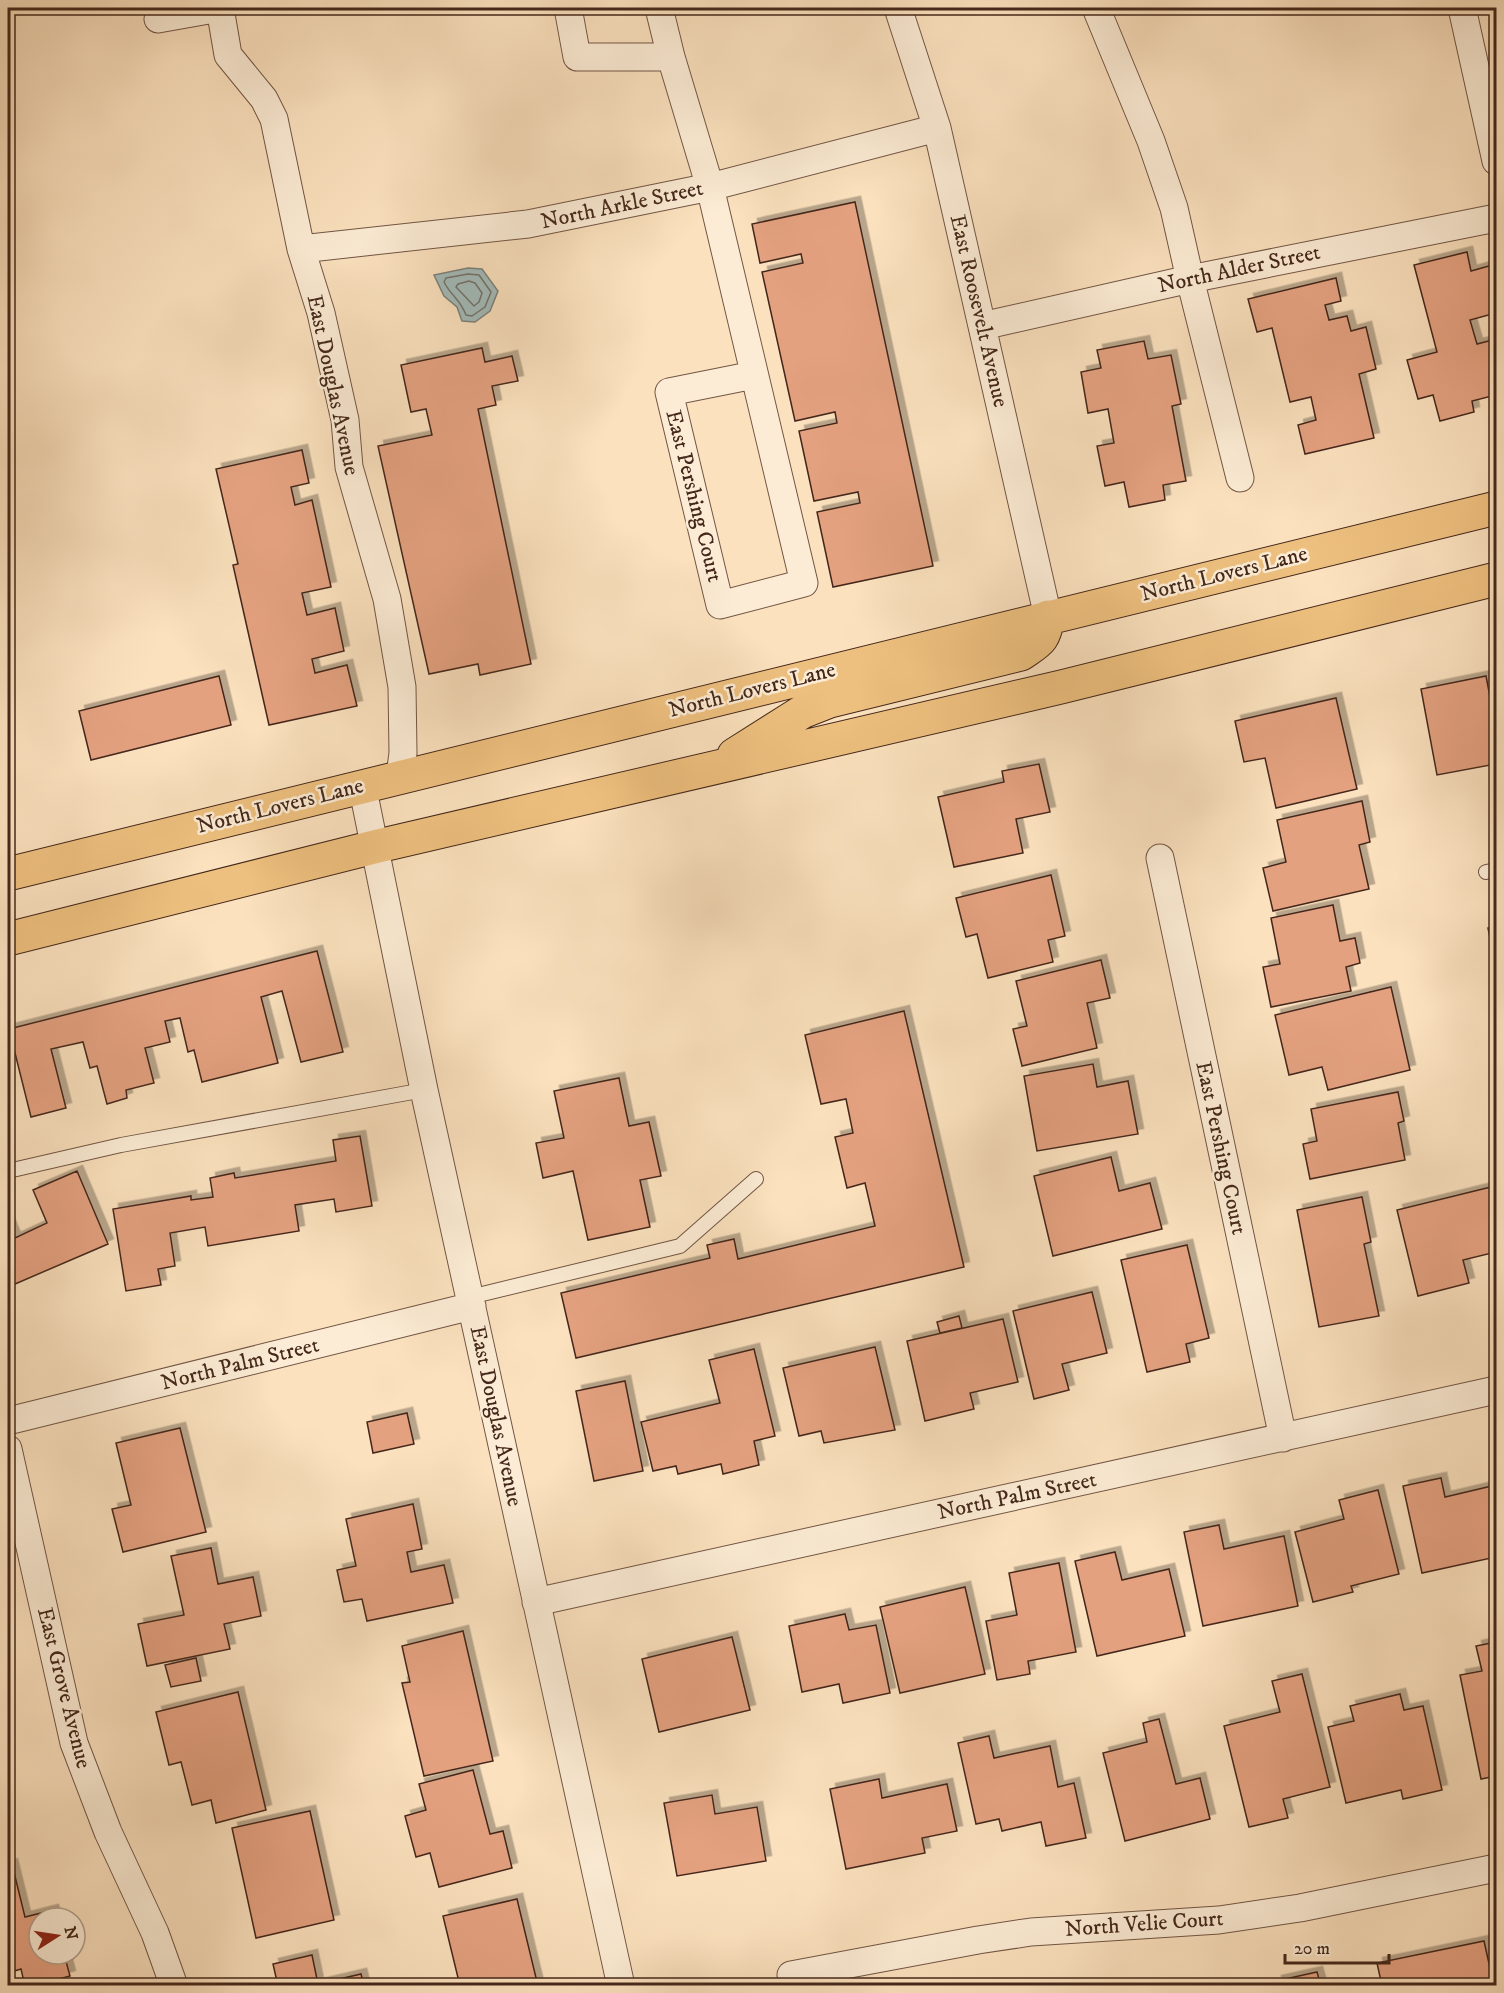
<svg xmlns="http://www.w3.org/2000/svg" width="1504" height="1993" viewBox="0 0 1504 1993" font-family="'IM FELL DW Pica',serif">
<style>
.water{fill:#a2bbba;stroke:#7c807a;stroke-width:1.5}
.lines{fill:none;stroke-linecap:round;stroke-linejoin:round}
.shore{stroke:#73726a;stroke-width:1.5}
.building{fill:#e4a180;stroke:#44281b;stroke-width:1.5;filter:url(#shadow)}
.service-casing{stroke:#725644;stroke-width:16}
.minor-casing{stroke:#725644;stroke-width:29}
.primary-casing{stroke:#44281b;stroke-width:35}
.service{stroke:#fcecd5;stroke-width:14}
.minor{stroke:#fcecd5;stroke-width:27}
.primary{stroke:#eec07f;stroke-width:33}
.labels{text-anchor:middle;dominant-baseline:central;stroke-width:5;stroke-linejoin:round;paint-order:stroke}
.street-label{font-size:22px;fill:#44281b;stroke:#fcecd5}
</style>
<defs>
<filter id="shadow"><feDropShadow dx="5.5" dy="-5.5" stdDeviation="0" flood-color="#0004"/></filter>
</defs>
<rect width="100%" height="100%" fill="#fbe1be"/>
<filter id="stains"><feTurbulence type="fractalNoise" baseFrequency=".00333" numOctaves="4"/><feColorMatrix values="0 0 0 0 .2 0 0 0 0 .09 0 0 0 0 .02 0 0 0 .5 -.17"/></filter>
<radialGradient id="worn" r=".72"><stop offset=".6" stop-color="#630" stop-opacity="0"/><stop offset="1" stop-color="#630" stop-opacity=".3"/></radialGradient>
<path class="water" d="M468,268l14,1 16,22 -8,20 -15,11 -13,-1 -5,-14 -13,-11 -10,-21z"/>
<g class="lines">
<path class="shore" d="M468,274l11,1 12,17 -6,15 -13,9 -6,-1c-6,-16 -15,-19 -22,-33l2,-4z
M469,281l6,2 7,10 -3,9 -5,4 -18,-19 2,-3z"/>
</g>
<path class="building" d="M855,202l78,364 -100,21 -16,-75 43,-9 -2,-11 -44,9 -15,-70 38,-8 -2,-11 -40,9 -33,-149 41,-9 -2,-9 -41,9 -8,-39z
M1467,252l4,19 25,-7v49l-26,7 7,24 19,-5v56l-24,6 2,11 -34,9 -7,-26 -15,4 -11,-39 30,-8 -23,-87z
M1336,278l5,23 -16,4 4,15 18,-4 4,15 15,-4 10,42 -17,5 15,64 -69,16 -7,-29 18,-5 -5,-23 -21,5 -18,-74 -15,4 -9,-33z
M1144,341l4,18 23,-4 10,49 -9,2 14,75 -23,4 2,15 -36,7 -5,-25 -19,4 -8,-40 17,-3 -6,-34 -20,4 -7,-41 20,-4 -4,-18z
M482,348l3,14 27,-6 6,25 -26,5 4,19 -18,4 53,255 -51,11 -2,-11 -49,10 -51,-228 54,-11 -6,-26 -15,3 -10,-47z
M302,450l7,33 -18,4 4,18 17,-5 19,87 -29,6 5,22 28,-7 9,43 -32,8 3,14 32,-8 10,41 -88,19 -36,-160 5,-1 -22,-95z
M219,676l12,49 -140,35 -12,-49z
M1486,676l10,52v11l-5,1 5,24 -59,11 -16,-86z
M1336,698l21,91 -81,19 -11,-50 -21,4 -9,-41z
M1039,764l11,48 -34,7 7,34 -69,14 -16,-70 66,-15 -2,-11z
M1362,801l8,41 -11,3 10,44 -96,22 -10,-43 23,-6 -9,-42z
M1051,875l14,61 -17,4 5,22 -65,16 -11,-44 -11,3 -10,-39z
M1333,905l7,36 15,-3 5,25 -14,4 5,24 -80,16 -8,-40 17,-3 -9,-46z
M1496,926v41l-8,-39z
M317,951l26,101 -42,10 -19,-71 -21,6 17,66 -76,19 -8,-32 -6,2 -8,-34 -15,3 5,21 -25,6 9,35 -28,7 1,8 -20,6 -10,-38 -7,2 -7,-26 -32,7 15,59 -35,9 -22,-88z
M1101,960l9,38 -23,5 10,45 -75,18 -9,-37 14,-3 -11,-45z
M1391,987l19,83 -82,20 -6,-23 -33,8 -14,-60z
M904,1011l60,256 -388,91 -15,-65 149,-35 -3,-13 27,-6 4,20 137,-33 -10,-43 -18,5 -12,-51 18,-4 -7,-34 -25,5 -16,-69z
M1093,1064l4,23 31,-6 10,53 -101,17 -13,-75z
M619,1078l10,48 20,-4 12,54 -21,4 10,47 -62,13 -15,-69 -30,7 -7,-35 28,-5 -10,-47z
M1398,1092l6,29 -6,2 7,37 -95,19 -7,-35 14,-3 -6,-32z
M360,1136l12,70 -36,6 -2,-13 -39,6 4,26 -91,15 -3,-19 -35,6 5,33 -17,3 3,16 -35,6 -13,-82 78,-13v4l22,-3 -3,-19 24,-5 1,5 101,-17 -3,-21z
M1111,1157l8,34 31,-8 12,46 -109,27 -19,-80z
M77,1171l31,73 -100,43v-66l7,17 32,-15 -14,-33z
M1495,1186l1,7v59l-33,8 6,23 -51,13 -21,-86z
M1362,1197l9,45 -7,2 15,72 -60,11 -22,-117z
M1187,1245l22,93 -23,6 4,18 -43,10 -26,-112z
M1092,1292l15,61 -45,11 7,26 -35,9 -21,-88z
M959,1316l3,12 -22,5 -3,-11z
M1003,1319l15,63 -48,11 4,16 -49,12 -18,-80z
M875,1347l20,83 -71,13 -3,-12 -22,5 -16,-68z
M754,1349l21,87 -21,5 5,24 -36,9 -2,-10 -43,10 -2,-8 -23,5 -12,-49 79,-19 -11,-43z
M625,1381l18,90 -49,10 -18,-90z
M407,1413l7,31 -41,9 -6,-31z
M180,1428l26,104 -83,20 -11,-43 19,-4 -15,-62z
M1441,1478l4,19 51,-12v72l-74,16 -19,-87z
M1378,1490l21,84 -48,12 2,6 -40,10 -18,-70 49,-13 -5,-19z
M413,1504l9,45 -15,3 4,20 33,-7 9,38 -86,18 -5,-22 -18,3 -7,-32 19,-4 -10,-47z
M1219,1525l5,24 60,-13 14,70 -95,20 -19,-94z
M211,1548l7,36 35,-7 8,39 -37,8 6,25 -83,17 -9,-42 46,-9 -13,-59z
M1115,1552l7,28 47,-11 16,67 -88,20 -22,-95z
M1059,1563l17,89 -48,9 2,13 -33,6 -11,-59 31,-6 -8,-42z
M965,1587l20,87 -85,19 -20,-86z
M845,1614l4,16 27,-5 14,68 -47,10 -4,-19 -37,8 -13,-66z
M463,1631l30,130 -69,15 -22,-93 8,-1 -8,-36z
M732,1637l18,73 -91,22 -17,-73z
M1496,1642v134l-15,3 -21,-104 22,-4 -6,-25z
M196,1658l5,23 -30,6 -6,-22z
M1302,1674l28,113 -47,12 5,19 -39,9 -25,-101 56,-14 -8,-31z
M238,1692l28,118 -50,13 -5,-23 -19,5 -11,-43 -12,3 -13,-53z
M1400,1694l4,16 19,-4 19,84 -39,9 -2,-9 -55,13 -18,-76 26,-6 -4,-15z
M1159,1719l17,65 24,-6 10,41 -85,22 -22,-88 44,-11 -4,-19z
M989,1736l5,22 56,-12 8,41 16,-4 12,55 -40,8 -5,-24 -39,9 -3,-12 -23,5 -18,-81z
M473,1770l17,64 13,-3 9,37 -73,19 -9,-34 -14,4 -11,-41 21,-6 -7,-26z
M879,1779l3,19 65,-14 10,47 -35,7 3,15 -79,16 -16,-80z
M712,1795l3,19 42,-7 9,54 -89,15 -13,-73z
M310,1811l24,109 -78,18 -24,-110z
M12,1864l13,53 28,-7 2,8h-16v36h25l6,22 -37,10h-8l-4,-17 -13,4v-107z
M517,1899l21,87h-78l-17,-70z
M1484,1941l10,45h-112l-5,-23z
M312,1955l6,29 43,-10 3,12h-86l-5,-22z
M1317,1972l4,14h-44l-1,-5z"/>
<g class="lines">
<g class="service-casing">
<path id="service" d="M1486,872l10,-2
M8,1171l113,-26 303,-55
M470,1297l210,-51 76,-67"/>
</g>
<g class="minor-casing">
<path id="minor" d="M220,8l8,47 36,44 10,20 27,130 20,64 24,107 4,47 38,132 15,88 1,66 -3,23
M568,8l9,49h94
M659,8l12,49 39,130 94,396 -84,22 -51,-213 85,-17
M898,8l39,120 111,489
M1096,8l55,133 23,67 16,71 50,199
M1462,8l34,153
M158,19l62,-11
M301,249l227,-25 182,-37 227,-59
M982,326l208,-47 306,-61
M362,785l62,305 197,896
M1160,858l123,580
M8,1421l464,-115
M8,1449l66,294 34,89 47,101 19,53
M536,1602l960,-212
M791,1975l187,-35 53,-8 188,-12 81,-12 196,-40"/>
</g>
<g class="primary-casing">
<path id="primary" d="M734,755l68,-43 28,-11 191,-47c19,-13 23,-13 27,-37
M8,874l1488,-366
M8,939l366,-92 687,-160 435,-108"/>
</g>
<use href="#service" class="service"/>
<use href="#minor" class="minor"/>
<use href="#primary" class="primary"/>
</g>
<g class="labels">
<g class="street-label">
<text transform="translate(622 205) rotate(-12)">North Arkle Street</text>
<text transform="translate(1239 269) rotate(-12)">North Alder Street</text>
<text transform="translate(979 311) rotate(77)">East Roosevelt Avenue</text>
<text transform="translate(333 385) rotate(78)">East Douglas Avenue</text>
<text transform="translate(694 496) rotate(76)">East Pershing Court</text>
<text transform="translate(1224 574) rotate(-14)">North Lovers Lane</text>
<text transform="translate(752 690) rotate(-14)">North Lovers Lane</text>
<text transform="translate(280 806) rotate(-14)">North Lovers Lane</text>
<text transform="translate(1221 1148) rotate(78)">East Pershing Court</text>
<text transform="translate(240 1364) rotate(-14)">North Palm Street</text>
<text transform="translate(496 1416) rotate(78)">East Douglas Avenue</text>
<text transform="translate(1017 1496) rotate(-12)">North Palm Street</text>
<text transform="translate(64 1688) rotate(76)">East Grove Avenue</text>
<text transform="translate(1144 1924) rotate(-4)">North Velie Court</text>
</g>
</g>
<rect width="1504" height="1993" fill="none" stroke="#fbe1be" stroke-width="30"/>
<rect x="9" y="9" width="1486" height="1975" fill="none" stroke="#44281b" stroke-width="3"/>
<rect x="15" y="15" width="1474" height="1963" fill="none" stroke="#44281b" stroke-width="1.5"/>
<g transform="translate(57 1936) rotate(78)"><circle r="28" fill="#fcecd5" stroke="#b29e8b" stroke-width="1.5"/>
<path d="M0-4.5L10 22L0 15L-10 22Z" fill="#8f2418"/>
<text y="-9" font-size="16" font-weight="bold" text-anchor="middle" fill="#44281b">N</text>
</g>
<path d="M1285 1954v9h104v-9" fill="none" stroke="#44281b" stroke-width="3"/>
<text x="1294" y="1954" font-size="18" fill="#44281b" stroke="#fcecd5" stroke-width="4.5" paint-order="stroke">20 m</text>
<rect width="100%" height="100%" filter="url(#stains)"/>
<rect width="100%" height="100%" fill="url(#worn)"/>
</svg>
